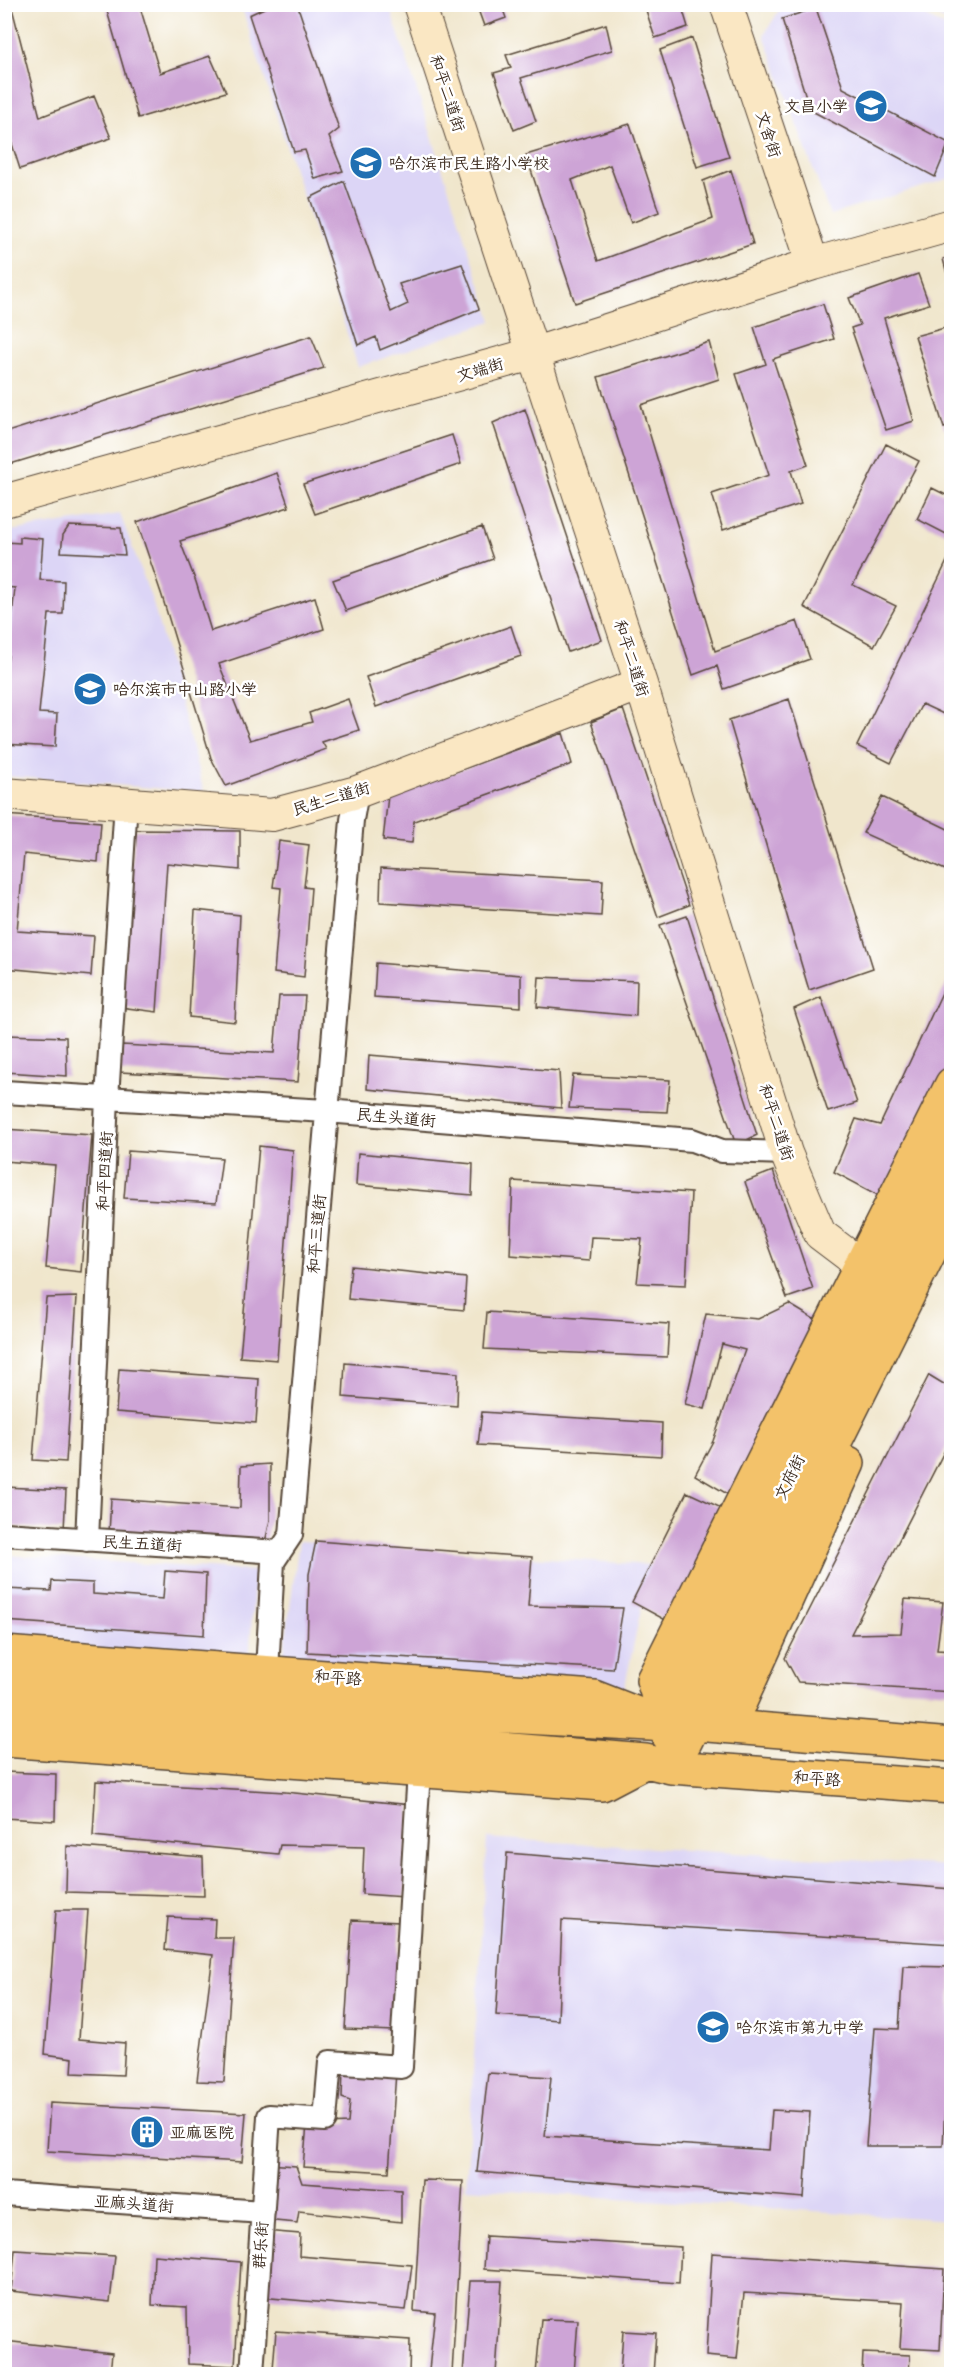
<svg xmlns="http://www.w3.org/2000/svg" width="956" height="2379" viewBox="0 0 956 2379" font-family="'Patrick Hand','LXGW WenKai TC',sans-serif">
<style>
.built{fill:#dcd5f6}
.building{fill:#cda4d6}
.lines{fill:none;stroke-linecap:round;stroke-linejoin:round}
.street-casing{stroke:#564638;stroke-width:26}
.secondary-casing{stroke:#564638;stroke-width:34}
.primary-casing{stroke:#564638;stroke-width:36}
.street{stroke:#fff;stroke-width:22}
.secondary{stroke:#fae7c3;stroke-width:32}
.primary{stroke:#f3c26a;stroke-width:33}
.labels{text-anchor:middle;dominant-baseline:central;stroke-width:5;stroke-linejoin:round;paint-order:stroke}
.street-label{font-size:16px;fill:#3b2a1e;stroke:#fff}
.poi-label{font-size:16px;fill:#3b2a1e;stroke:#fff;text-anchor:start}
</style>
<rect width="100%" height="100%" fill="#fff"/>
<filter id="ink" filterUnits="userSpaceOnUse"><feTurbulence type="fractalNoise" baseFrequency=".0167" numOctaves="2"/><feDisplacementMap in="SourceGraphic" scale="12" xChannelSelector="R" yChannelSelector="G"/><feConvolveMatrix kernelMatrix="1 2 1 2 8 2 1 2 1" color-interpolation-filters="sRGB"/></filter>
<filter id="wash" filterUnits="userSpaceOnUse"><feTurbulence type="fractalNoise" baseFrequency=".008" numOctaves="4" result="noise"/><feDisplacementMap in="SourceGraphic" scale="24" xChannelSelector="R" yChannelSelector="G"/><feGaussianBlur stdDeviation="1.35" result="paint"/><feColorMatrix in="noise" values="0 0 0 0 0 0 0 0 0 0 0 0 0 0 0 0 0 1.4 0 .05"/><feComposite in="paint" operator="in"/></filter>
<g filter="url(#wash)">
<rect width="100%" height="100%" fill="#f0e6cc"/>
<path class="built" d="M783,4l122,1 46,25v148l-121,37 -66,-180z
M241,5h148l103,316 -134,46z
M916,5h35v19z
M120,514l33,89 51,189 -199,-16 -1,-244z
M299,1541l351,24 -26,126 -341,-33z
M4,1555l251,16 -6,91 -244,-17z
M487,1838l464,28v354l-485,-32z"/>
<g id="blocks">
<path class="building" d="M4,4h7l29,113 54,-21 17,42 -91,31 -16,-50z
M105,4h34l21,69 50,-17 16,36 -88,26z
M273,4h24l42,125 -10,8 14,34 -28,8 -10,-29 -11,2 -45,-137z
M476,4h25l5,14 -22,8z
M644,4h37l7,23 -33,11z
M759,4h18v1l-16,5z
M928,5h24v12z
M816,8l27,80 106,55 -14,34 -125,-67 -28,-91z
M606,24l6,26 -91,28 15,43 -22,9 -20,-57 17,-5 -5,-13z
M692,38l37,119 -32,10 -37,-117z
M630,124l29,88 -28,11 -21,-58 -38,15 26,81 115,-42 -10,-38 28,-11 22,74 -178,59 -49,-148z
M344,181l47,131 17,-8 -9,-20 63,-20 17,45 -99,41 -4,-13 -18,8 -48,-147z
M952,256v33h-1l-8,-30z
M918,274l11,30 -45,14 30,103 -28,9 -35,-102 9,-3 -11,-27z
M823,304l11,35 -61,20 35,106 -17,6 10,33 -78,26 -11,-36 57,-19 -33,-101 30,-10 -12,-37z
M952,326v100l-8,2 -29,-92z
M311,336l13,32 -320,98v-33z
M709,342l10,37 -78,26 74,246 82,-30 13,38 -86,30 -7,-23 -24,9 -95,-298z
M525,409l77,231 -34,12 -75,-229z
M452,435l9,29 -146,50 -12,-30z
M886,444l33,17 -66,124 43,21 -22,40 -70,-39z
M277,473l12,34 -109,34 16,41 15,49 104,-34 9,32 -105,35 31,76 62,-18 -3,-9 39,-14 11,31 -37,12 4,7 -100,37 -15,-28 -49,-162 -25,-74z
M932,488l20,10v39l-35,-18z
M69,526l52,2 4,27 -64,-3 2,-17z
M482,527l11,32 -147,52 -13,-31z
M20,537l23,2 -3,41 24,1 -1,33h-14l-10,99 18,1 -2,33 -51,-3v-51l11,-105 -10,-1v-45l15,1z
M952,551v97l-6,13 6,3v54l-30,-14 -31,59 -34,-17z
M511,626l10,30 -145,51 -10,-30z
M789,699l84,269 -64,22 -80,-270z
M623,709l66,196 -31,12 -67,-195z
M563,733l9,31 -158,57 -2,22 -29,-3 5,-44z
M882,797l70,34v42l-89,-40z
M4,815l97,7 -3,40 -74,-8 -7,77 77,5 -3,40 -87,-8z
M135,830l105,1v39l-73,-7 -10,149 -37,-5z
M279,841l30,4 -5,42 7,1 -7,89 -30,-4 7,-85 -8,-1z
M381,868l222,12 -2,36 -221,-14z
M195,910l45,5 -5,107 -46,-5z
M687,916l70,219 -21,10 -76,-220z
M376,963l145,12v32l-147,-10z
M539,977l98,4 -1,35 -99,-9z
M948,980l4,2v81l-67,136 -51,-27 22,-53 24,6z
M279,996h26l-7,86 -178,-10 2,-27 152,8z
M821,997l36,106 -29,9 -34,-103z
M6,1035l60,2 1,39 -62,-4z
M369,1055l190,16 2,37 -194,-19z
M573,1075l97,5 -3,32 -98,-4z
M4,1129l88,6 -11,137 -35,-4 9,-103 -51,-4z
M259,1146l34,4 -16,210 -37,-3z
M128,1151l94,7 -6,45 -92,-5z
M358,1153l115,11 -1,31 -116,-10z
M773,1171l40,118 -26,9 -42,-116z
M513,1181l178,12 -5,92 -49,-2 5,-44 -51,-2 -2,24 -79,-6z
M351,1266l115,12 -2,32 -116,-11z
M77,1297l-11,165 -33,-2 13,-162z
M789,1304l30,18 -80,179 -44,-26 18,-34 32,-91 -23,-6 -17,65 -20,-5 21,-90 52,5z
M487,1312l182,12 -2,33 -183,-8z
M345,1363l113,10 -1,33 -114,-9z
M119,1369l140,10 -3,44 -140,-11z
M929,1375l23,14v47l-101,198 50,-1 4,-34 38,3 -6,48 15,1v41l-154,-10 -13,-24z
M482,1412l180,11 -1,33 -183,-11z
M270,1464v56l-4,18 -8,5 -149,-10 2,-34 129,9 1,-42z
M5,1487l61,3 -2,40 -59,-4z
M687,1492l41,19 -57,112 -39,-21z
M316,1541l216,16 -4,49 95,2 -10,61 -306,-17 2,-78z
M165,1571l41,3 -2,61 -200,-14v-32l47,2 1,-10 41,2v11l70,5z
M4,1772l52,2 -1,47 -51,-3z
M96,1781l189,11 126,13 -6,92 -43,-3 2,-47 -84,-2 -2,9 -185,-18z
M67,1846l136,11 1,39 -138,-4z
M507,1853l445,36v55l-390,-24 -4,100 -62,-5z
M56,1910h32l-9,129 46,4 -2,32 -51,-2 1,-15 -28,-4z
M168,1917l47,2 -1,19h20l-10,144 -27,-1 16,-126 -48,-5z
M352,1920l48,2 -6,109 -49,-2z
M903,1966l49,1 -9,179h-77l9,-118 24,1z
M343,2069l53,3 -7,100 -86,-5 4,-42 41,-2 2,-22 -8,-3z
M488,2073l63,4 -6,59 224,14 3,-40 38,2 -6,86 -327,-26z
M50,2103l196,10 -4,49 -195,-11z
M268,2164l28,2 6,17 99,7v32l-102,-11 -2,12 -33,-3z
M422,2180l41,1 -11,193 -23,-4 6,-57 -21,-2z
M264,2231l36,3 -1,22 113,9 -6,45 -146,-13z
M486,2236l195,11 -2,36 -195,-14z
M15,2250l100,6 -5,46 -99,-11z
M712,2253l232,16 -4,81 -40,-2 3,-46 -159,-9 -7,66 -31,-3z
M154,2255l87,7 -6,104 -47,-2 -1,-57 -35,-2z
M470,2281h32l-6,93h-33z
M541,2319l37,1 -4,54h-38z
M276,2331l134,9 -1,34 -136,-5z
M623,2331l33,2 -3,41h-33z
M4,2341l108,12 -2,21h-106z
M863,2353l47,2 -1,19h-47z"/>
</g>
</g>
<g filter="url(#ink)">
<use href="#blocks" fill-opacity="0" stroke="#564638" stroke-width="1.5"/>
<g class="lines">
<g class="street-casing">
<path id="street" d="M4,1092l322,19 366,29 30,11 64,2
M4,1534l275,18
M87,1540l20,-442 19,-296
M267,1671l6,-109 18,-27 61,-715 5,-28
M4,2194l259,18
M252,2374l17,-258 56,4 5,-58 71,5 18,-296"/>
</g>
<g class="secondary-casing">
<path id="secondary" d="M419,4l222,680 145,469 34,81 61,46
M726,4l87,260
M4,501l528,-147 281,-90 139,-39
M4,794l268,21 85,-23 284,-108"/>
</g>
<g class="primary-casing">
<path id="primary" d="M4,1653l590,44 46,18
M4,1682l285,22 378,21 28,-1 257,21
M4,1708c215,16 429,34 642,53l25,6 281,20
M696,1723l44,-21 108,-239
M667,1725l-14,-45 299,-596
M668,1735l-1,-10 285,-577
M4,1740l598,44 44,-23
M685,1742l267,-535"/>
</g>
<use href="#street" class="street"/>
<use href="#secondary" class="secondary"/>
<use href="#primary" class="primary"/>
</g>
</g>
<defs>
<g id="school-disc" transform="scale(1.725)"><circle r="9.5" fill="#1f6fb2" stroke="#fff"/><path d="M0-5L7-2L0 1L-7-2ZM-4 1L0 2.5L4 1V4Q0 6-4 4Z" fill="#fff"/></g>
<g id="building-disc" transform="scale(1.725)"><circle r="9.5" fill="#1f6fb2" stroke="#fff"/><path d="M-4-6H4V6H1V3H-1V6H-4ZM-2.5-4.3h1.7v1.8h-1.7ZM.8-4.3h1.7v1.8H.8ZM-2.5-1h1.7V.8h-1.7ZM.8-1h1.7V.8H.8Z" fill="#fff"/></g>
</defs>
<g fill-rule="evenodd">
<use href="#school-disc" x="871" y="106"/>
<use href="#school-disc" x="366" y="163"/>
<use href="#school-disc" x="90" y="689"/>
<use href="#school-disc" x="713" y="2027"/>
<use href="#building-disc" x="147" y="2132"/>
</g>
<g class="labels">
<g class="street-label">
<text transform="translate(448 93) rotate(72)">和平二道街</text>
<text transform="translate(769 134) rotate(72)">文舍街</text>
<text transform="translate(480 369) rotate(-16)">文端街</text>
<text transform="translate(632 658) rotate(72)">和平二道街</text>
<text transform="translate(331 798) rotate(-17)">民生二道街</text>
<text transform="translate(396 1117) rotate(5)">民生头道街</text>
<text transform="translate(777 1122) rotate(72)">和平二道街</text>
<text transform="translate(104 1171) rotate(-87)">和平四道街</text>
<text transform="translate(316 1234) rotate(-85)">和平三道街</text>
<text transform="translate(789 1477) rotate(-64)">文府街</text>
<text transform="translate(142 1543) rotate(3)">民生五道街</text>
<text transform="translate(338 1677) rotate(4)">和平路</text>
<text transform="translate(817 1778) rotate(4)">和平路</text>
<text transform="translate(134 2203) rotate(4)">亚麻头道街</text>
<text transform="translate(260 2245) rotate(-86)">群乐街</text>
</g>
<g class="poi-label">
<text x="848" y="106" text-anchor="end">文昌小学</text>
<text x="389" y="163">哈尔滨市民生路小学校</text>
<text x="113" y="689">哈尔滨市中山路小学</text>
<text x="736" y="2027">哈尔滨市第九中学</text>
<text x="170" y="2132">亚麻医院</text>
</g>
</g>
<rect width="956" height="2379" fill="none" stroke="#fff" stroke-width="24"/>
</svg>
